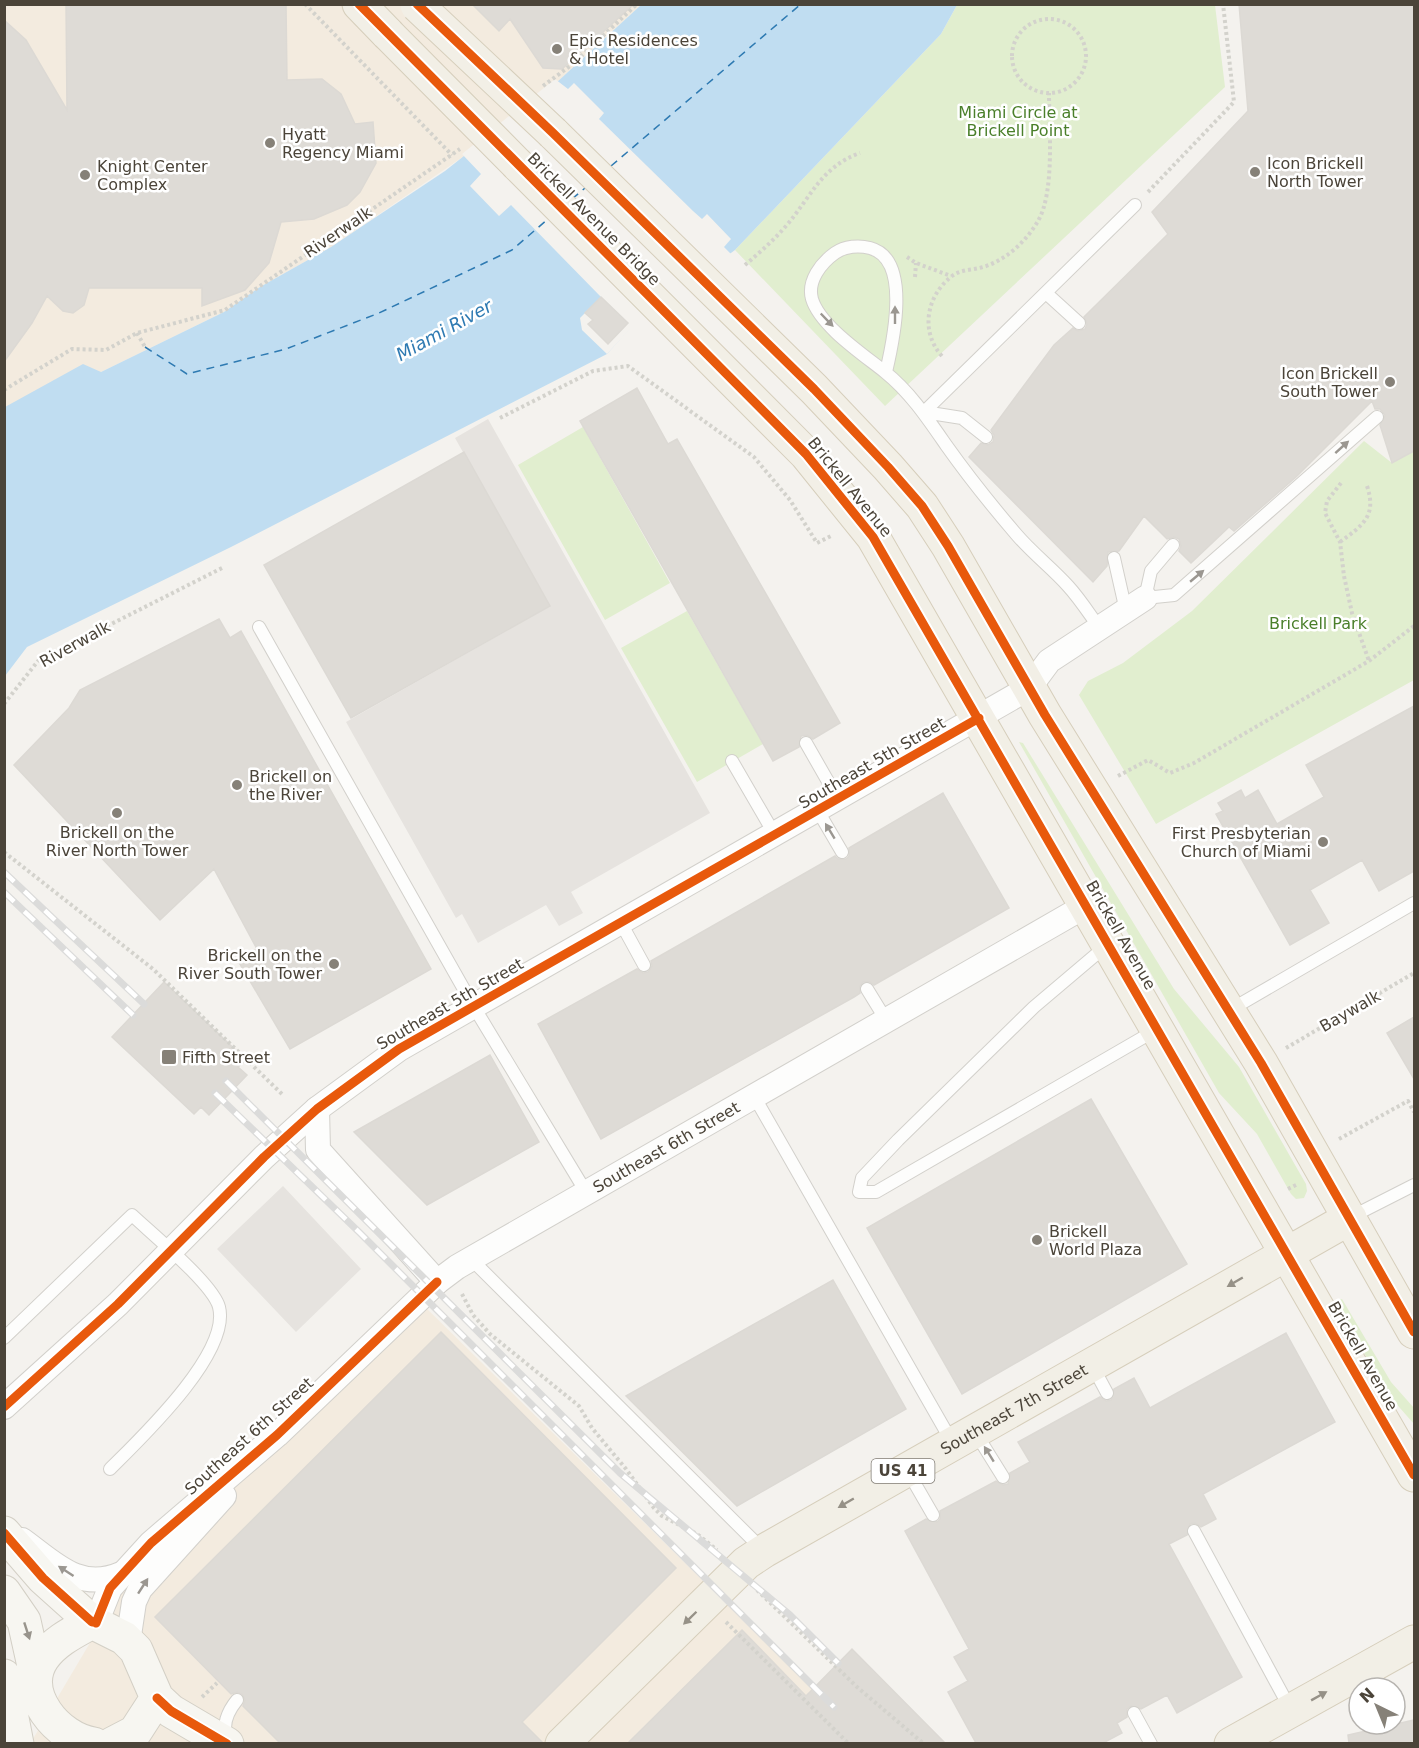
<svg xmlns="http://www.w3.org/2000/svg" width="1419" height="1748" viewBox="0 0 1419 1748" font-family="'DejaVu Sans',sans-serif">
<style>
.commercial{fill:#f3ebdf}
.green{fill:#e1eecf}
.parking{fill:#e6e3df}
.water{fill:#c0ddf1}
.pier{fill:#f4f2ee}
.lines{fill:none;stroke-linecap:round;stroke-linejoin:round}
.ferry{stroke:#2e7ab2;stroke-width:1.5;stroke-dasharray:8 6;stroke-linecap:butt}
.building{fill:#dedbd6;stroke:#dcd9d4;stroke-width:1.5}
.service-casing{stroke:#d2d0cb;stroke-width:14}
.minor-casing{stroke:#d2d0cb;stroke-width:26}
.secondary-casing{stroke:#d3cfc5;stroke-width:35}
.primary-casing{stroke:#d6cebb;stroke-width:35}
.path{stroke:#d3d2cc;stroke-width:4;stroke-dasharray:3 3;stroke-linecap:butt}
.service{stroke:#fdfdfc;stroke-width:12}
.minor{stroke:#fdfdfc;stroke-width:24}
.secondary{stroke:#f7f6f1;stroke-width:33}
.primary{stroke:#f2efe6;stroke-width:33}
.rail-casing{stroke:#dbdbda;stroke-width:7}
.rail{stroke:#fff;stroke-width:4.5;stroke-dasharray:14;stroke-linecap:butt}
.primary-bridge-casing{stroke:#d6cebb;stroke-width:35;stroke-linecap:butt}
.primary-bridge{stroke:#f2efe6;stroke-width:33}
.cycleway-casing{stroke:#fff;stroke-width:13}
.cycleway{stroke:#e8590c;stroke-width:9}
.oneway{fill:#9b9791}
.oneway2{fill:#969187}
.oneway3{fill:#98948c}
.poi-dot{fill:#868178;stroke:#fff;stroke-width:2}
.labels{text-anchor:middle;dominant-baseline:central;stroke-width:5;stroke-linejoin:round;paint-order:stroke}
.shield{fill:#fff;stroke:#817c74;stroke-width:1.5}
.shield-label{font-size:15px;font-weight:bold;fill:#4b4439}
.poi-label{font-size:16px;fill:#4b4439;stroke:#fff;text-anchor:start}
.park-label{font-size:16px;fill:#4a7f2a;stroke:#fff}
.street-label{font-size:16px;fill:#4b4439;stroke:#fff}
.water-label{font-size:18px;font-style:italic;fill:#2e7ab2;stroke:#fff}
</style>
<rect width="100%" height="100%" fill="#f4f2ee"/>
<path class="commercial" d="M5,5h636l-85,78 -86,69 -139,95 -71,40 -36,25 -123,60 -96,35z
M420,1302l448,441 -838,1 99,-167z"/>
<path class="green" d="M957,5h258l10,82 -340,319 -150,-156 206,-216z
M583,427l87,156 -65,37 -87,-155z
M1364,441l28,22 22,-12v229l-258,144 -77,-129 9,-14 35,-18 69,-52z
M687,611l76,133 -66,38 -76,-134z
M1019,742l4,1 151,246 65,78 67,117 1,7 -3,7 -8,1 -5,-5 -34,-60 -38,-41z
M1342,1299l49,83 23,26v16l-29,-33 -47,-86v-5z"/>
<path class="parking" d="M488,419l222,394 -139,79 12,21 -24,13 -13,-21 -68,38 -16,-29 -6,4 -110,-196 204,-116 -95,-168z
M283,1186l78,83 -65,63 -79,-83z"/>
<path class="water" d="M641,5h316l-16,29 -206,216 -103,76 -25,28 -376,193 -204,100 -22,29v-269l78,-43 18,8 123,-60 36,-25 71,-40 114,-76 111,-88z"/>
<path class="pier" d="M555,79l13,10 6,-6 30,30 -5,6 94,92 9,8 5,-5 24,25 -7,8 9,9 -99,72 -2,-1 -25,27 -25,-24 -2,-12 21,-21 -90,-92 -12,11 -29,-30 11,-12 -19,-20z"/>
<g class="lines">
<path class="ferry" d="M611,166l190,-162
M572,199l13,-11
M145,347l42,27 99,-25 93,-36 133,-63 36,-31"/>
</g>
<path class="building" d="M66,4h220l1,76 35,-1 19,15 14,30 18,-2 3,41 -16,29 -13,13 -33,14 -33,3 -12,41 -24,27 -43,16v-18h-113l-5,17 -11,8 -10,-2 -16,-15 -15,27 -28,39v-342l22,20 41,70z
M472,4h162l-72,65 -19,-1 -33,-49 -11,12z
M1239,4h175v447l-22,12 -12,-38 5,-10 -5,-6h-5l-3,-8 -76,76 -62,54 -5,-4 -38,36 -12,-12 2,-5 -2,-7 -5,-2 -7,2 -23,-23 -25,35 -11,1 -1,14 -14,16 -124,-125 12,-14 7,2 5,-3 1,-7 -3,-5 63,-85 19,-17 5,3 7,-2 2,-5 -3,-7 84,-83 -16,-22 96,-101z
M601,297l27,26 -20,21 -20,-20 5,-4 -8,-7z
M637,388l31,56 9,-5 163,284 -27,16 -6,-4 -6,1 -2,11 -26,14 -193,-340z
M464,452l86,154 -199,112 -87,-153z
M219,619l11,19 11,-7 190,338 -141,80 -53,-90 20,-10 -43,-80 -54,51 -146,-155 55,-57 11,-18z
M1414,706v165l-35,20 -17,-31 -52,30 19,33 -39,22 -74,-131 7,-3 -5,-8 23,-13 4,8 13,-8 19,34 47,-27 -18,-32z
M943,793l66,115 -135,77 -4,-3h-7l-3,4v7l-6,4 -253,142 -63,-115 99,-55 6,4 5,-1 4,-6 -1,-5 184,-105 3,3h8l3,-3v-8z
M164,982l82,78 -8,7 9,8 -38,40 -8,-8 -7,7 -82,-77z
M1414,1017v62l-27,-46z
M490,1055l49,87 -112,63 -73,-73z
M1091,1099l96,165 -225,130 -95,-166z
M833,1280l73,129 -169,97 -111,-110z
M441,1332l235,236 -154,154 21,21h-263l-37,-37 2,-6 -3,-6 -5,-2 -6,2 -76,-77z
M1286,1333l49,89 -132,72 13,25 -15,8 -6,-4 -5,1 -3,11 -18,9 73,133 -65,36 -10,-18 -26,14 -10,-3 -4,3v8l-10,6 5,10 -19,10h-127l-28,-51 20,-11 -14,-24 15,-8 -64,-118 21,-12 11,3 3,-3v-8l56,-30 7,4 5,-1 2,-11 20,-11 -12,-20 82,-45 6,4 5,-1 3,-11 20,-11 16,30z
M742,1630l64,66 46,-47 93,94h-317z
M1414,1720v23h-65l-1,-8z"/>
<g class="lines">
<g class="service-casing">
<path id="service" d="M1046,293l33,30
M886,372c7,-30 26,-113 -16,-124 -11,-3 -25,-2 -35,5 -14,10 -28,28 -23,46 8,27 52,56 73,73 25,20 43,47 61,73 22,31 46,61 70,89 16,19 36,34 52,52 12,13 22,29 33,44
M924,412l211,-207
M924,412l38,6 24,19
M1173,545l-22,26 -6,27 29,-3 203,-178
M1114,558l12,53
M259,627l215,380 112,185
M806,743l32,56
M732,761l43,74
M818,811l24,41
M621,923l23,42
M1106,946l-72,61 -136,133 -36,38 -3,14h17l280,-162
M867,989l19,31
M1230,1010l184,-107
M754,1096l198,346
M1351,1217l63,-32
M471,1259l292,291
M4,1338l128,-123c19,18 81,69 87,92 12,46 -79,132 -109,162
M1092,1365l15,28
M975,1432l28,45
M907,1470l26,45
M1194,1531l97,179
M1134,1713l17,31
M228,1740c-7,-14 0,-29 9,-40"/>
</g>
<g class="minor-casing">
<g id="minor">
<path d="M317,1109l1,41 119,132"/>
<path d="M4,1407l114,-103 146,-147 53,-48 82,-60 630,-361 20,-27 96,-63"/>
<path d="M22,1540c32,23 57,52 99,34"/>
<path id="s1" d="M96,1623l14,-35 41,-45 126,-108 160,-153 20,-15 630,-362"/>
<path d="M128,1642l6,-40 6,-13 84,-93"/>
</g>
</g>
<g class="secondary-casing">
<path id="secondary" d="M4,1533l39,45 49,44
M4,1592l20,29 12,54
M4,1676l13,68
M94,1744c-36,-5 -75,-51 -51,-86 12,-17 31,-26 49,-36l32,16 12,12 21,48 14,13 56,33
M112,1744l23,-12 22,-34"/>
</g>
<g class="primary-casing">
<g id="primary">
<path d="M359,4l29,30"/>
<path d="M553,133l261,256 74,78 34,39 26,40 97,169 216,348 153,269"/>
<path d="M518,165l288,289 67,83 541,938"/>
<path id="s2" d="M562,1744l184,-181 18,-12 586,-333"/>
<path d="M1231,1744l183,-102"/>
</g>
</g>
<path class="path" d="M305,4l147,151
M1012 56a37 37 0 1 1 74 0a37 37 0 1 1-74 0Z
M543,86l31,-23 63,-59
M1148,192l86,-90 -11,-98
M907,257l9,6 35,13
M745,265c14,-12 28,-24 41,-39 25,-29 35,-59 74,-73
M915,277l1,-14
M137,333l8,14
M942,356c-22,-24 -16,-60 10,-80 8,-6 18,-6 27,-8 24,-5 47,-26 59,-47 17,-29 11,-94 11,-128
M4,390l68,-41 34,1 31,-17 88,-23 235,-161
M500,418l93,-47 35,-5 126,91 36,43 27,43 16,-8
M1341,483l-14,18 -2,12 15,29 4,34 8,37 17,48
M1340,542c23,-17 37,-26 27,-56
M4,704l34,-43 184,-93
M1118,776l30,-16 22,13 24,-10 175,-102 45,-35
M4,852l149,117 131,127
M1286,1048l128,-75
M1339,1139l69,-38 6,11
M1288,1189l10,-5
M462,1294l11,21 17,19 89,72 13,22 34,41 28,39 8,8 35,18 20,16
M757,1590l100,97 67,57
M726,1622l123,122
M202,1697l15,-14"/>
<use href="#service" class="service"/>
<use href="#minor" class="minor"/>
<use href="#secondary" class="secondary"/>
<use href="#primary" class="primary"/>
<g class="rail-casing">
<path id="rail" d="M4,872l140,132
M4,892l129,123
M226,1081l394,392 170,142 48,48
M215,1093l145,140 474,474"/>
</g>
<use href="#rail" class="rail"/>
<g class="primary-bridge-casing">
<path id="primary-bridge" d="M417,5l136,128
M388,34l130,131"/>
</g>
<use href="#primary-bridge" class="primary-bridge"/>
<g class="cycleway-casing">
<path id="cycleway" d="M359,4l447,450 67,83 541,938
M417,4l136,129 261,256 74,78 34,39 26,40 97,169 216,348 153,269
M4,1407l114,-103 146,-147 53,-48 82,-60 580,-331
M4,1533l39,45 49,44
M96,1623l14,-35 41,-45 126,-108 160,-153
M157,1698l14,13 56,33"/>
</g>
<use href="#cycleway" class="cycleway"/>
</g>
<defs><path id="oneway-solid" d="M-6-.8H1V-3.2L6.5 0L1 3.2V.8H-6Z" transform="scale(1.5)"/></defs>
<g class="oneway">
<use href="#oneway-solid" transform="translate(895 315) rotate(-90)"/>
<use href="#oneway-solid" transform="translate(827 320) rotate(46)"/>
<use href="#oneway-solid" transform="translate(1342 447) rotate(-42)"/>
<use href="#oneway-solid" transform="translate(1197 576) rotate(-40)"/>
<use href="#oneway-solid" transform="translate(830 831) rotate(-121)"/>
<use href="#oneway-solid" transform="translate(989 1454) rotate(-122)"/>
<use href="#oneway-solid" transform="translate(66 1571) rotate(-147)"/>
<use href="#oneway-solid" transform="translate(143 1586) rotate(-57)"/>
</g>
<g class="oneway2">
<use href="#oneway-solid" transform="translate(1235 1282) rotate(150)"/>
<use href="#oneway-solid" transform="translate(846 1503) rotate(150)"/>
<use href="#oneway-solid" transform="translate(690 1618) rotate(136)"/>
<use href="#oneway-solid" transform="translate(1319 1696) rotate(-29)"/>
</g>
<use class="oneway3" href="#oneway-solid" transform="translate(27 1631) rotate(72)"/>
<g class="poi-dot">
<circle cx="557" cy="49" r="6"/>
<circle cx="270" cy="143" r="6"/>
<circle cx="1255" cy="172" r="6"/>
<circle cx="85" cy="175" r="6"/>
<circle cx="1390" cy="382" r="6"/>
<circle cx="237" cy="785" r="6"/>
<circle cx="117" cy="813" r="6"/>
<circle cx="1323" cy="842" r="6"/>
<circle cx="334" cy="964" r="6"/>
<rect x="161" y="1049" width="16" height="16" rx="3"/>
<circle cx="1037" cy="1240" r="6"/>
</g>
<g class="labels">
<rect class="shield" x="871.5" y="1459" width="63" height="24" rx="4.5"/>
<g class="shield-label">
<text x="903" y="1471">US 41</text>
</g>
<g class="poi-label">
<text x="569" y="40">Epic Residences<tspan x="569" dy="18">&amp; Hotel</tspan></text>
<text x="282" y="134">Hyatt<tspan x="282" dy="18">Regency Miami</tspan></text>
<text x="1267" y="163">Icon Brickell<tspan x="1267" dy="18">North Tower</tspan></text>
<text x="97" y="166">Knight Center<tspan x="97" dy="18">Complex</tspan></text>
<text x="1378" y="373" text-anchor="end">Icon Brickell<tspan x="1378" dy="18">South Tower</tspan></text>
<text x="249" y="776">Brickell on<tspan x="249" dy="18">the River</tspan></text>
<text x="117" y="832" text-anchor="middle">Brickell on the<tspan x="117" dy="18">River North Tower</tspan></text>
<text x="1311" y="833" text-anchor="end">First Presbyterian<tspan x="1311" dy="18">Church of Miami</tspan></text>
<text x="322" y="955" text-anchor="end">Brickell on the<tspan x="322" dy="18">River South Tower</tspan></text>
<text x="182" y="1057">Fifth Street</text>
<text x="1049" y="1231">Brickell<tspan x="1049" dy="18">World Plaza</tspan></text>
</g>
<g class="park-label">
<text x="1018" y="112">Miami Circle at<tspan x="1018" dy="18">Brickell Point</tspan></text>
<text x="1318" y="623">Brickell Park</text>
</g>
<g class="street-label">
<text transform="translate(594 219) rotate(45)">Brickell Avenue Bridge</text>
<text transform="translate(338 232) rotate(-34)">Riverwalk</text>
<text transform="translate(850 487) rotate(51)">Brickell Avenue</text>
<text transform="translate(75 644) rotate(-29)">Riverwalk</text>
<text transform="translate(872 763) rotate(-30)">Southeast 5th Street</text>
<text transform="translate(1121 935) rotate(60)">Brickell Avenue</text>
<text transform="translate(450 1004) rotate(-30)">Southeast 5th Street</text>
<text transform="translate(1350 1011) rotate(-30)">Baywalk</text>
<text stroke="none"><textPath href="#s1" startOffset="752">Southeast 6th Street</textPath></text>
<text transform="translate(1363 1356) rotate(60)">Brickell Avenue</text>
<text stroke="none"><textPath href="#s2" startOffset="567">Southeast 7th Street</textPath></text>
<text transform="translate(249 1436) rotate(-42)">Southeast 6th Street</text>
</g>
<g class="water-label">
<text transform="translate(444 330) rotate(-29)">Miami River</text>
</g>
</g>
<rect width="1419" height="1748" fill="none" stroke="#4b4439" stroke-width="12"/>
<g transform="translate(1377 1706) rotate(317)"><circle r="28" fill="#ffffff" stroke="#b7b4b0" stroke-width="1.5"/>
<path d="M0-4.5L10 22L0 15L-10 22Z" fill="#868178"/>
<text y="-9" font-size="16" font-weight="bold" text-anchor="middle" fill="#4b4439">N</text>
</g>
</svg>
